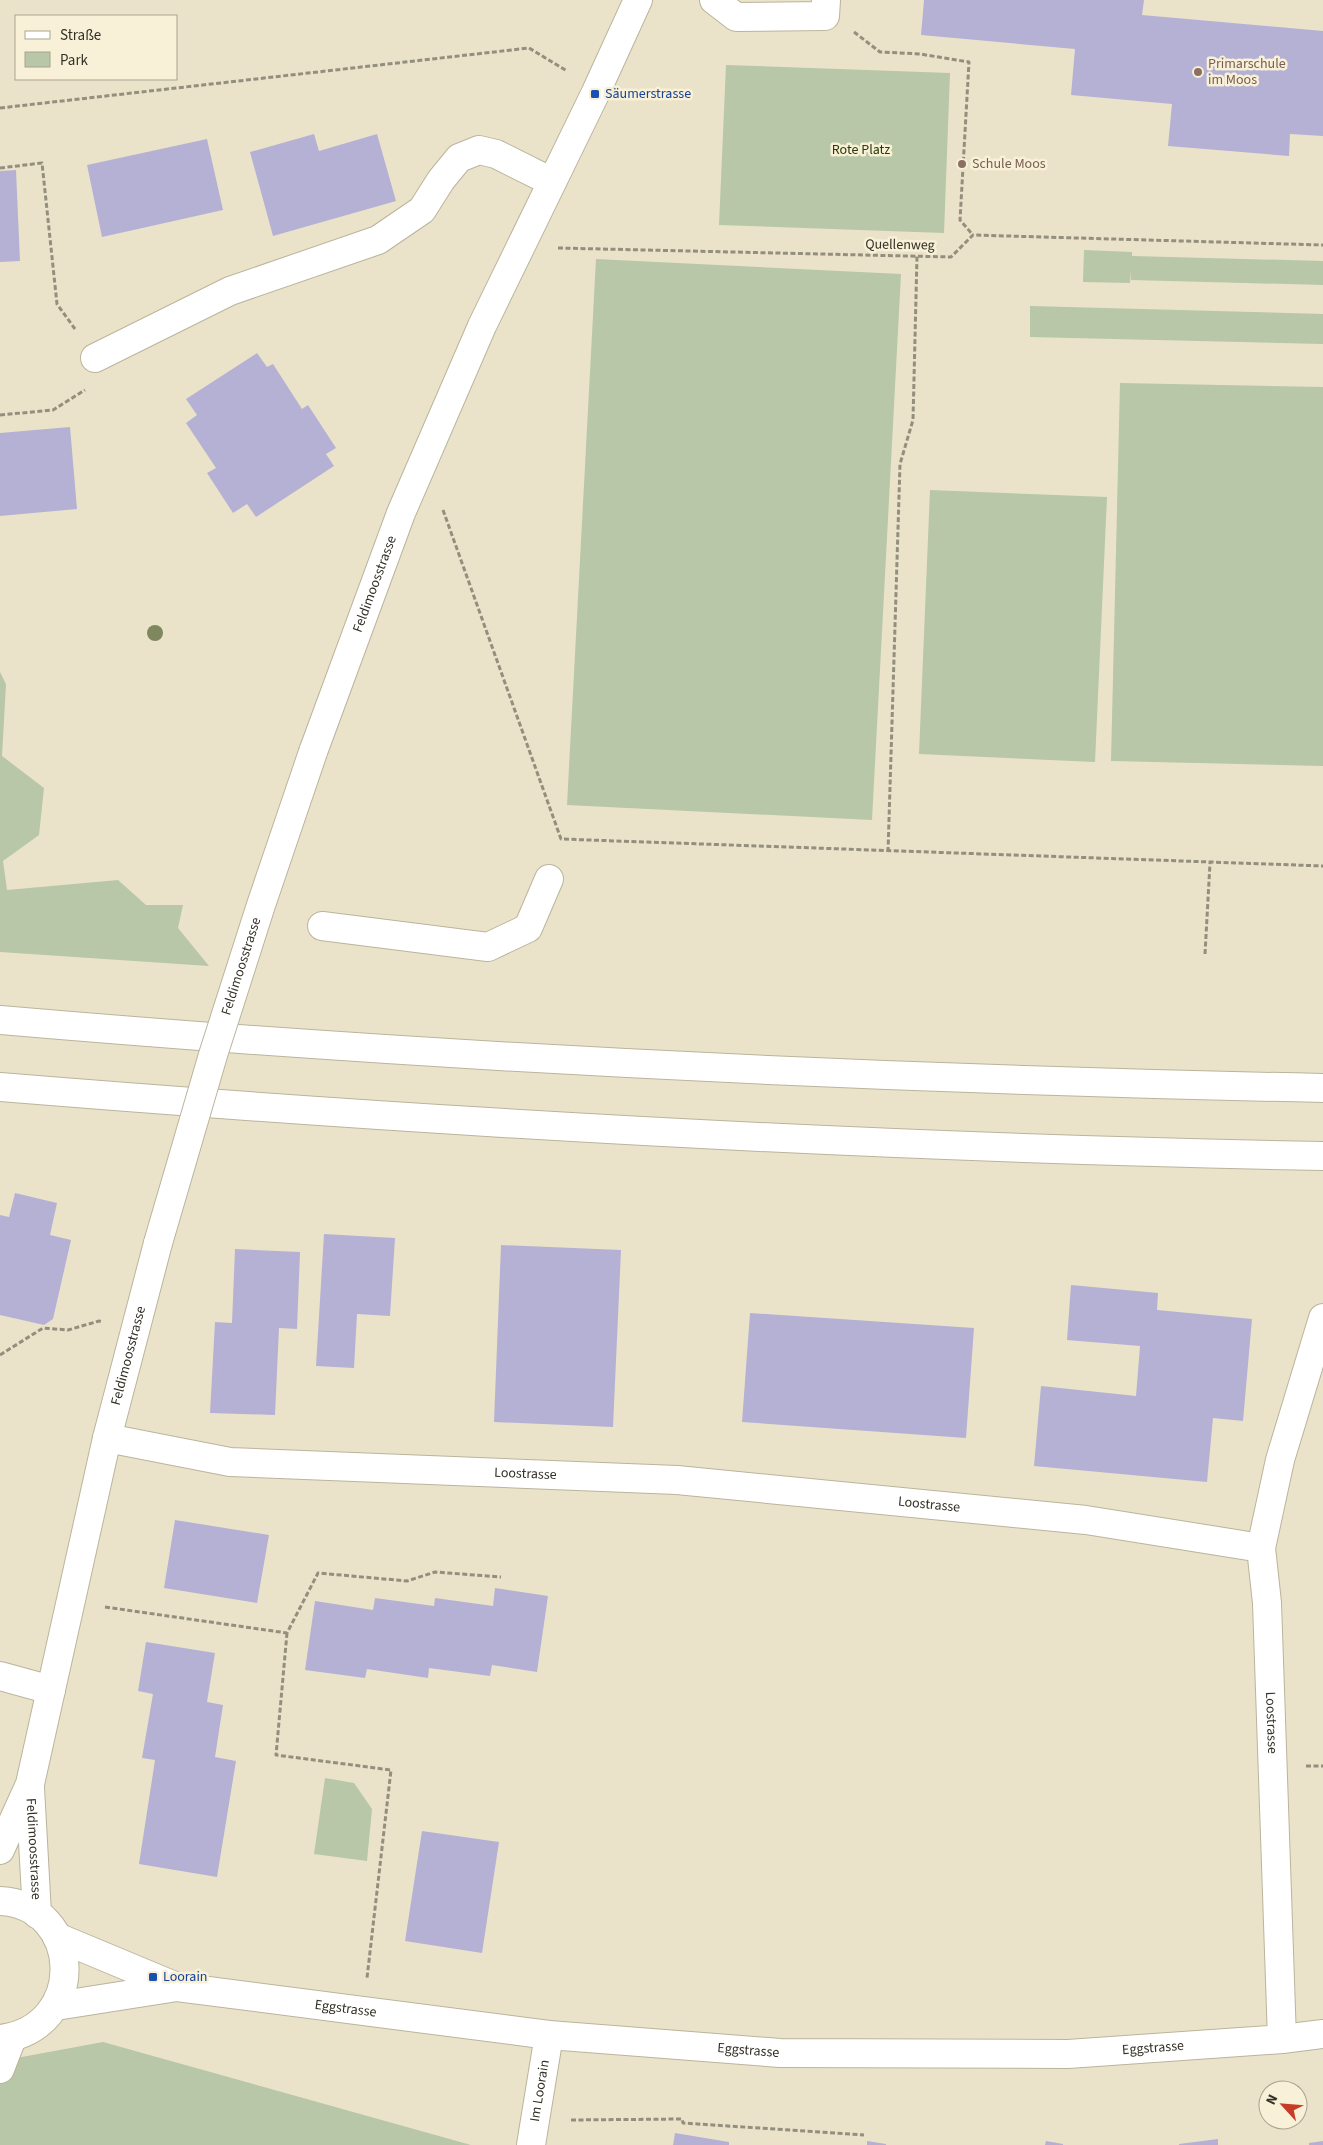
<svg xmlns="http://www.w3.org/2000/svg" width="1323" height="2145" viewBox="0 0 1323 2145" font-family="'Source Sans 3',sans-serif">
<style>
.green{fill:#b7c7a7}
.building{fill:#b4b1d5}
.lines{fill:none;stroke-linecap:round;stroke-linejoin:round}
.minor-casing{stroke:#bbb49c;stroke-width:30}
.major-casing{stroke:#bbb49c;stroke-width:30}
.highway-casing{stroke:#bbb49c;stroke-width:30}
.path{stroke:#948f7d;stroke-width:3;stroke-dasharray:5 2.5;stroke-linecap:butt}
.minor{stroke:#fff;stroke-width:28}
.major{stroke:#fff;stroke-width:28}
.highway{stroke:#fff;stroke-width:28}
.major-bridge-casing{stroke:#bbb49c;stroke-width:30;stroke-linecap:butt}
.major-bridge{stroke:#fff;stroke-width:28}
.tree{fill:#7f875e}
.education-dot{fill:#8d6e63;stroke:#f8f0d7;stroke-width:2}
.transit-dot{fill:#1a4fb4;stroke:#f8f0d7;stroke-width:2}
.labels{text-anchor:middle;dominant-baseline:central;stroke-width:5;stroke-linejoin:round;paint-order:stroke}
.education-label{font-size:14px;fill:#785e54;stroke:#f8f0d7;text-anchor:start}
.transit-label{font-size:14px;fill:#164399;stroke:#f8f0d7;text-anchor:start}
.park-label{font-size:14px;fill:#283c06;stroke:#f8f0d7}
.street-label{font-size:14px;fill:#333027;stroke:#f8f0d7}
</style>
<rect width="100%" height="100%" fill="#eae3ca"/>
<path class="green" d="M726,65l224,8 -6,160 -225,-8z
M1084,250l48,2v4l191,5v24l-192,-5v-10l-1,13 -47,-1z
M596,259l305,15 -29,546 -305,-15z
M1030,306l293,8v30l-293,-7z
M1120,383l203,4v379l-212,-5z
M930,490l177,7 -12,265 -176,-8z
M0,672l6,12 -4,72 42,32 -5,47 -36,26 4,29 111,-10 28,25h37l-5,23 31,38 -209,-14z
M325,1778l29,5 18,26 -5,52 -53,-7z
M103,2042l368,103h-471v-84z"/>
<path class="building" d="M924,0h220l-2,15 181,16v105l-33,-2 -1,22 -121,-10 4,-42 -101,-9 4,-46 -154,-14z
M314,134l5,17 58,-17 19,67 -123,35 -23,-84z
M207,139l16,71 -121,27 -15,-72z
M16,170l4,91 -20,1v-91z
M257,353l10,14 6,-3 29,45 6,-4 28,43 -10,6 8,12 -78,51 -9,-13 -14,9 -26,-40 9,-5 -30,-45 11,-8 -11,-16z
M70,427l7,82 -77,7v-83z
M15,1193l42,10 -7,32 21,5 -18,79 -9,6 -44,-10v-100l9,2z
M324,1234l71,4 -5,78 -33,-2 -3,54 -38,-2z
M501,1245l120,5 -8,177 -119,-5z
M235,1249l65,3 -3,77 -18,-1 -4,87 -65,-2 5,-91 17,1z
M1071,1285l87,8 -1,17 95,9 -9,102 -30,-3 -6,64 -173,-16 7,-80 95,10 4,-50 -73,-6z
M750,1313l224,15 -8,110 -224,-16z
M175,1520l94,15 -12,68 -93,-15z
M495,1588l53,8 -11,76 -45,-7 -2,11 -61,-8 -1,10 -61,-9 -2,9 -60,-8 10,-69 58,9 2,-12 59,8 1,-8 58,8z
M146,1642l69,11 -8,49 16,3 -8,52 21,4 -19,116 -78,-13 16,-104 -13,-2 11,-64 -15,-3z
M422,1831l77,11 -17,111 -77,-12z
M675,2133l54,9v3h-56z
M1218,2139v6h-39v-1z
M867,2141l19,3v1h-19z
M1046,2141l17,3v1h-18z
M1323,2141v4h-14v-2z"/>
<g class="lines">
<g class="minor-casing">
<g id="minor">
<path d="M714,0l22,17 89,-1 1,-16"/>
<path d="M95,358l135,-67 148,-51 44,-30 19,-30 18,-22 20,-8 17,4 56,28"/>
<path d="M322,926l166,21 40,-19 21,-49"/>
<path id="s1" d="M107,1438l123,24 447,18 409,40 175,28 6,55 15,436"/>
<path d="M1261,1548l19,-88 43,-142"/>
<path d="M0,1676l51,14"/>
<path id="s2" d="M531,2145l18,-110"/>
</g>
</g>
<g class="major-casing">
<g id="major">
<path id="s3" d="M313,752l88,-239 81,-187 113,-232 43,-94"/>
<path id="s4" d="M30,1788l7,126"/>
<path id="s5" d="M0,1850l30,-66 77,-346 51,-195"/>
<path d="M0,1901c83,4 89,127 0,138"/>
<path id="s6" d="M57,1937l120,50 372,48 231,18 288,1 214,-15 41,-5"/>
<path d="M56,2006l121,-19"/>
<path d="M0,2069l12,-31"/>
</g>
</g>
<g class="highway-casing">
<path id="highway" d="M0,1020c440,38 881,59 1323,68
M0,1087c440,36 881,61 1323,69"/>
</g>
<path class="path" d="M854,32l26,20 40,2 49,8 -9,158 13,15
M0,108l529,-60 38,23
M0,168l42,-5 15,141 18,25
M558,248l393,9 22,-22 350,10
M0,415l53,-5 32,-20
M443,510l118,329 762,27
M888,852l12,-388 13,-44 4,-164
M1205,954l5,-91
M0,1355l43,-27 25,2 31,-9 4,1
M105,1607l182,26 31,-60 89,8 28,-9 66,5
M287,1633l-11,122 115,15 -24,208
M1306,1766h17
M571,2120l111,-1 1,4 181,12"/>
<use href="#minor" class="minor"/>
<use href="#major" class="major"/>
<use href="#highway" class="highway"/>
<g class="major-bridge-casing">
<g id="major-bridge">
<path id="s7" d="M158,1243l55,-188 48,-150 52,-153"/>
</g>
</g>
<use href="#major-bridge" class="major-bridge"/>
</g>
<circle class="tree" cx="155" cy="633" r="8"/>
<g class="education-dot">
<circle cx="1198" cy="72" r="5"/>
<circle cx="962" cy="164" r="5"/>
</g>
<g class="transit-dot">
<rect x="590" y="89" width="10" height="10" rx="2.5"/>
<rect x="148" y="1972" width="10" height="10" rx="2.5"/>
</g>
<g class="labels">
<g class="education-label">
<text x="1208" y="64">Primarschule<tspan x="1208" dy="16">im Moos</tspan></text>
<text x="972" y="164">Schule Moos</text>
</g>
<g class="transit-label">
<text x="605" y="94">Säumerstrasse</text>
<text x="163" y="1977">Loorain</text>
</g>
<g class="park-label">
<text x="861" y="150">Rote Platz</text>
</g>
<g class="street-label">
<text transform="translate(900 245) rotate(1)">Quellenweg</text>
<text stroke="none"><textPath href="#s3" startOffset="179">Feldimoosstrasse</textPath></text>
<text stroke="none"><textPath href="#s7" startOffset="289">Feldimoosstrasse</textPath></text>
<text stroke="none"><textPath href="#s5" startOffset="512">Feldimoosstrasse</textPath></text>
<text stroke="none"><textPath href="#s1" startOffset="421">Loostrasse</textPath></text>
<text stroke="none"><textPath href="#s1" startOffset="826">Loostrasse</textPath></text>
<text stroke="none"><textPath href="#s1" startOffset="1336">Loostrasse</textPath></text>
<text stroke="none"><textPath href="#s4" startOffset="61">Feldimoosstrasse</textPath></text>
<text stroke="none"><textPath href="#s6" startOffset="300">Eggstrasse</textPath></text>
<text stroke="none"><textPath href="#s6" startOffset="1110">Eggstrasse</textPath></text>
<text stroke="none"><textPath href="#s6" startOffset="705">Eggstrasse</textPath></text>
<text stroke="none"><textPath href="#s2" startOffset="55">Im Loorain</textPath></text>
</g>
</g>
<rect x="15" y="15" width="162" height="65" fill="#f8f0d7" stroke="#a9a391"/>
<rect x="25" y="31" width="25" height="8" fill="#ffffff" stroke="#a9a391"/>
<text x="60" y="40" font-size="15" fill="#333027">Straße</text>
<rect x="25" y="52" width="25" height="15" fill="#b7c7a7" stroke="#a9a391"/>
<text x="60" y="65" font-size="15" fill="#333027">Park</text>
<g transform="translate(1283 2105) rotate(296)"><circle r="24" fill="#f8f0d7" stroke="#a9a391"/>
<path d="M0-4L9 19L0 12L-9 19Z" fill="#c73b27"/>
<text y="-8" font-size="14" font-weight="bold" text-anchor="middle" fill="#333027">N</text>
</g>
</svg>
